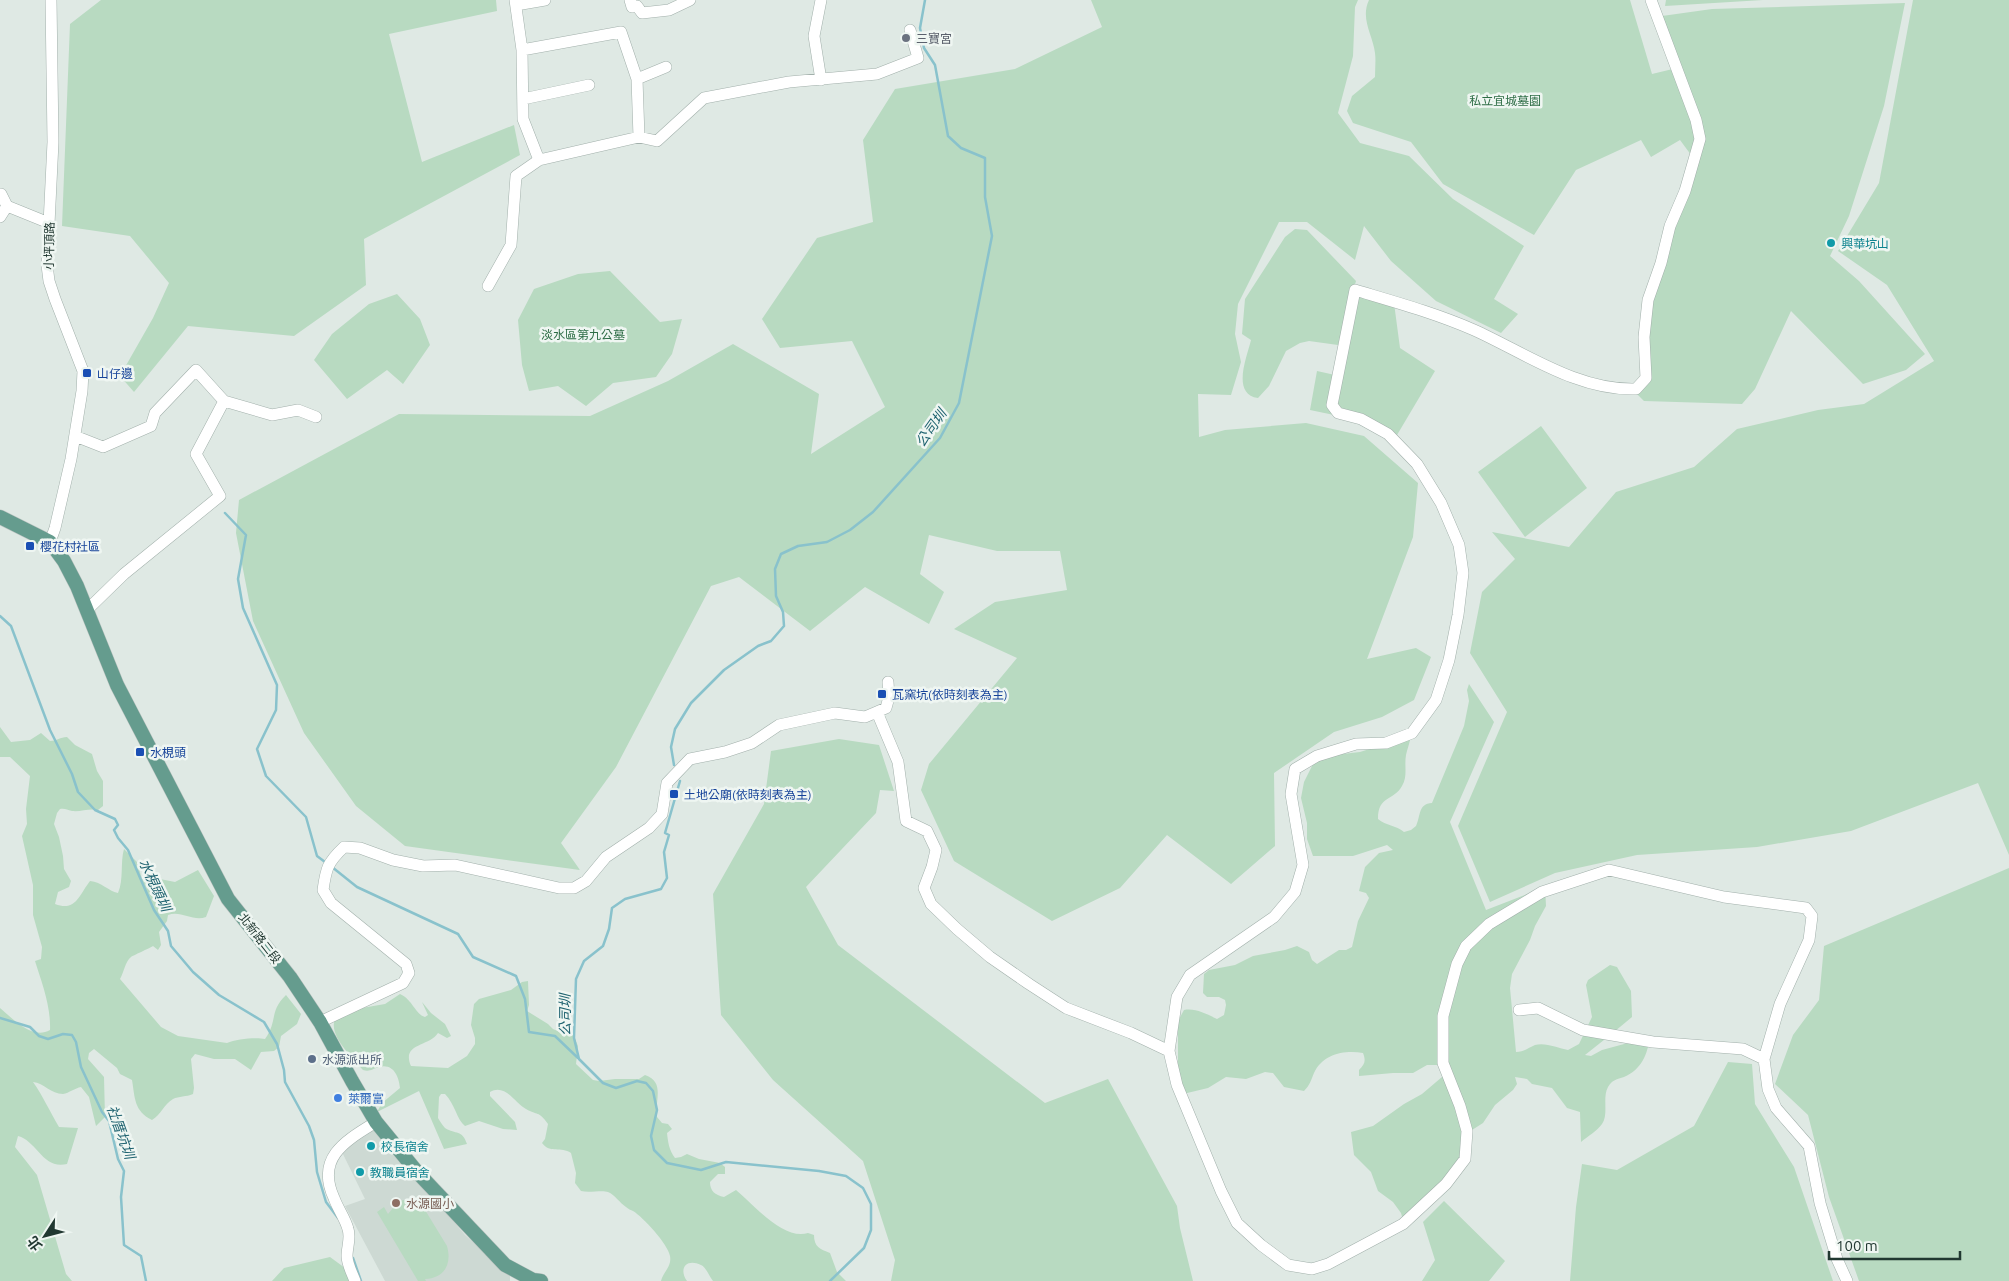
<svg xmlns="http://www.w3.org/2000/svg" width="2009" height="1281" viewBox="0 0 2009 1281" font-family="Ubuntu,'Noto Sans TC',sans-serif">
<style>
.built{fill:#cdd9d3}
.green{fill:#b8dac1}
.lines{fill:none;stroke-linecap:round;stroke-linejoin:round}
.stream{stroke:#89c2cc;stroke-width:2.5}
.minor-casing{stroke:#a2b0ab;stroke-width:12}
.major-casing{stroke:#bcc3c1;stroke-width:15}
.minor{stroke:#fff;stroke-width:11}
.major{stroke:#659c8e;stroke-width:14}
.worship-dot{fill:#6b7280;stroke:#eff6f2;stroke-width:2}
.culture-dot{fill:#0f9aa8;stroke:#eff6f2;stroke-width:2}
.transit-dot{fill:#1a4fb4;stroke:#eff6f2;stroke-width:2}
.service-dot{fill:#5c6f8a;stroke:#eff6f2;stroke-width:2}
.shop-dot{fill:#3f7fe0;stroke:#eff6f2;stroke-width:2}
.education-dot{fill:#8d6e63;stroke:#eff6f2;stroke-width:2}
.labels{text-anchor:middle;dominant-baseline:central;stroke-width:5;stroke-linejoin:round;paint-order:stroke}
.worship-label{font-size:12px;fill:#5b616d;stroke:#eff6f2;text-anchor:start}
.park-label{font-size:12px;fill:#2d6c45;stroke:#eff6f2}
.culture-label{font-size:12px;fill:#0d838f;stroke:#eff6f2;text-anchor:start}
.street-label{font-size:12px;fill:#213831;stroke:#eff6f2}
.transit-label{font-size:12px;fill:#164399;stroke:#eff6f2;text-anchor:start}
.service-label{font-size:12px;fill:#4e5e75;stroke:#eff6f2;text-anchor:start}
.shop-label{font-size:12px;fill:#366cbe;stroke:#eff6f2;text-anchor:start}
.education-label{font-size:12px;fill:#785e54;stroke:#eff6f2;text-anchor:start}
.water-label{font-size:14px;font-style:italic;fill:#1f6370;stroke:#eff6f2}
</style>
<rect width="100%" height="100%" fill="#dfe9e4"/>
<path class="built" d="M375,1128l90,107 45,41v5h-125l-40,-75 20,-7 -24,-49z"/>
<path class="green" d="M101,0h395l1,11 -108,23 33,128 92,-37 6,30 -156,84 2,46 -72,51 -106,-10 -54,66 -14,-16 33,-58 16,-35 -39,-47 -68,-10 8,-202z
M1091,0h267l-3,7 -2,49 -15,57 22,30 49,13 44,43 71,47 -30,53 24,15 -17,19 -65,-32 -45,-40 -27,-35 -9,34 -48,-38h-28l-41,82 -3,30 6,28 -10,33 -33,-1 1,43 26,-7 81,-7 58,13 54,47 -5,54 -46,122 49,-11 15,9 -17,43 -32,17 -48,15 -60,41 1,73 -44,38 -64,-49 -47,53 -68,33 -98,-60 -33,-71 8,-26 88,-106 -63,-29 41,-27 72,-12 -7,-39h-63l-68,-16 -9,39 24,18 -15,32 -64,-37 -55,44 -71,-54 -28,9 -95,181 -55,76 19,27 -175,-24 -49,-40 -52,-73 -51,-112 -17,-88 3,-33 160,-86 191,2 78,-35 65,-37 86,50 -8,60 74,-47 -33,-66 -72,7 -18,-29 55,-81 56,-16 -10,-82 32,-51 120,-20 87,-42z
M1369,0h261l22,74 29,-7 -19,-51 50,-7 193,-6 -21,103 -35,110 -19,40 29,25 66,73 -19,16 -43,14 -72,-73 -36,78 -13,15 -98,-3 -9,-9 11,-9 5,-82 46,-138 -17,-23 -29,17 -10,-17 -65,30 -42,65 -91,-51 -32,-42 -58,-19 -6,-12 5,-15 23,-19c0,-8 1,-16 0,-24 -2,-18 -15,-34 -6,-53z
M1666,0h97l-98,6z
M1913,0h96v855l-31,-72 -127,48 -94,16 -120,8 -82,18 -65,29 -32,-76 49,-114 -37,-59 12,-61 33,-33 -23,-27 77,15 47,-55 78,-25 43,-38 81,-19 46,-6 70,-43 -47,-76 -49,-34 41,-68z
M1295,229l12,1 49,51 -18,64 -29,-4 -9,2 -14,8 -17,35 -11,12c-27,-4 -11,-41 -7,-58l-9,-6 3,-35 40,-62z
M610,271l50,51 22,-3 -10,35 -16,23 -43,6 -27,23 -28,-20 -29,5 -7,-26 -4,-45 16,-31 44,-15z
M1357,292l37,11 6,45 35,23 -38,64 -63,-29z
M397,294l23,25 10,26 -27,39 -16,-14 -40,29 -33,-39 18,-26 37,-30z
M1317,371l18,4 -1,40 -24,-5z
M1541,426l46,62 -62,49 -47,-65z
M1469,684l25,38 -44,100 36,88 59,-23 1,19 -11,20 -5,14 -18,34 -2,14 6,64c8,0 12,-4 19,-7 10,-3 23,3 33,5l11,-6 13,-27 -6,-32 2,-5 22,-15 7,2 14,24 1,26c-15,13 -31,25 -47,38l6,1 11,-6 48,-13c-3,18 -8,32 -26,40 -7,2 -12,3 -16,10 -6,11 1,27 -6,37 -5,7 -14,12 -21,18l-1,-30 -13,-4 -15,-20 -20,-4 -5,-5 -12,-2 2,7 -4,6 -18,15 -12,18 -11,7 -9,36 -60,54 -2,-7 -8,-11 -15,-11 -7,-19 -17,-17 -3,-23 22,-6 31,-22 18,-10 20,-17 6,-2 -9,-10h-12l-14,8h-20l-34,3v-6c6,-6 7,-9 4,-17 -19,-3 -40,1 -49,20 -3,7 -4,12 -10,18l-20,-4 -11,-14 -8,-1 -19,7 -20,-2 -18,11 -25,6 -5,-11v-62l6,-11c12,-2 22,4 33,9l7,-4 2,-10 -1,-5 -6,-3h-12l-4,-4 1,-19 5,-4 26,-5 18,-9 32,-6 12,-4 12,6 3,8 5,4 22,-14h7l6,-3 6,-26 11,-23 -3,-5 -7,-2 6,-24 14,-14 14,-3 -6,-5 -34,11h-40l-6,-17v-16l-6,-25 3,-16 8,-16 4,-5 18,-6 26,-3 25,-8 22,-10 3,6c-1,5 -3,10 -4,15 -2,11 2,21 -4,31 -8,15 -24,9 -24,33 8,7 18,6 26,13l7,-2 5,-4c5,-11 2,-22 16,-23l32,-77 5,-25 -2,-11z
M0,727l11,15 19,-2 11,-7 9,8c7,0 10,-4 17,-4l8,8 17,9 5,17 6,10v25l-5,4c-9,-2 -17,2 -26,1 -5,-1 -7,-3 -12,-2l-3,4 -3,11 5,13 4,19 1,13 7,12 -2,6 -11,5 -3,12c21,8 24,-9 35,-23 12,1 18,10 28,12 6,-14 2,-30 6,-44l13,13 5,17h18l15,3 23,-12 16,26 -8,21c-13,5 -25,-7 -38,-2l-1,6 -8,11 2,13 -3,5 -5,-4c-3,2 -21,10 -22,11 -6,5 -7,15 -11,22l41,48 17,9 49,7c9,-4 29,-6 38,-4 13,-18 4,-28 21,-44l15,19 -4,10 -16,12 -2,11 -5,4 -13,1 -10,18 -16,-11h-21l-19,-5 -4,5 3,29 -1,6c-7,3 -14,2 -20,5 -9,5 -12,16 -21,21 -18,-9 -17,-22 -20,-40l-12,-6 -3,-6 -23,-19 -5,4 -1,6 16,18 1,40 -9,9 -7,-29 -8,-10c-6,1 -12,6 -18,7 -12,0 -19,-11 -30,-12 10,14 17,30 26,45l19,1 -11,36c-24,6 -30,-23 -49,-28l-3,11 22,28 29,99 6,7h-72v-273c13,11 32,32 50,22 1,-23 -8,-47 -15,-69l6,-2 1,-12 -9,-32v-30l-11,-49 5,-12 -1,-15 4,-33 -20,-19h-10z
M839,739l40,6 15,46 -14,-1 -4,23 -70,74 32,58 207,158 63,-24 69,127 3,22 13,53h-302l4,-21 -32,-99 -90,-81 -52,-65 -8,-121 51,-90 7,-53z
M2009,868v413h-150l-30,-84 -21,-82 -33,-31 18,-49 26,-35 5,-54z
M528,981l1,24 -2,6 21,13 5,5 7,3 7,-1 6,3 5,12 -2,18 17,16 6,1 16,-2h24l6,-4c21,7 9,27 12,42l5,6 6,1 4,5 -5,4c1,9 2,17 8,25l6,-1 6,-3 12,5 21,4 5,4v7h-7l-8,8c0,9 5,13 14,15l12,-7c17,14 48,51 72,43l6,2c0,12 6,14 16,18l7,19 9,9h-133c-4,-5 -7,-14 -12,-16 -14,-7 -23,3 -14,16h-26c2,-9 11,-14 9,-25 -2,-12 -27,-39 -37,-45 -2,-1 -5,-2 -7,-4 -6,-4 -11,-12 -18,-15 -6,-2 -19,1 -27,-1l-6,-8 1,-10 -5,-20c-10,-7 -21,1 -29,-10l3,-4 3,-15c-10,-14 -10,-8 -22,-15 -11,-6 -21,-26 -36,-17v4l25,26 2,8 -14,-1 -24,-8 -14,5c-8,-6 -10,-22 -20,-32h-4l-2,3 -1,21c2,3 4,7 7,10 11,7 17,1 22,16l-23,5 -25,-58 -42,21 5,-9 18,-15c-1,-12 -7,-25 -21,-21 -7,2 -9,5 -16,3 -10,-12 -35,-34 -28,-51l27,-11 23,-4 15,-10c13,6 15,20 25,23l3,-2 -6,-13 9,11 14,11 6,12 -4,2 -9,-5c-9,14 -37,10 -27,33l37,2 19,-12 8,-12v-6l-4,-13 3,-21 5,-5 32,-9 11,-8z
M1728,1062l24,2 3,40 39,63 39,114h-263l6,-74 6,-43 35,6 77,-44z
M403,1200h7l12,5 25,41c5,18 -2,32 -22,33l1,2h-8l-41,-69 7,-5 4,7 9,-11z
M1444,1201l61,60 -16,20h-67l13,-21 -12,-38z
M330,1257l15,11 4,13h-77l12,-13z"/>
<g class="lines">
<path class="stream" d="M225,513l21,22 -8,44 5,29 34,77 -1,25 -19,39 9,27 40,41 11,39 8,6
M0,616l11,10 39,104 22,44 6,18 17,18 20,9 3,6 -4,5 4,8 10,12 26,60 14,21 3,15 22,26 26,23 45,27 13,22 7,26 1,12 24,44 5,14 3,32 9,30 12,16
M674,765l-3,-18 4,-18 16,-26 33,-33 34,-24 13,-5 13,-15 -1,-14 -7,-16 -1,-27 6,-15 17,-8 29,-4 23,-12 23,-18 67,-74 19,-35 33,-167 -7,-39v-39l-24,-10 -13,-12 -13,-71 -11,-17 -4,-20 5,-28
M680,781l-15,52 4,2 -5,17 3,26 -6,11 -36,10 -13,9 -3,21 -6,17 -19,15 -8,18 -2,59 5,21 24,24 13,5 21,-7 9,2 7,8 4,19 -6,26 3,14 13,13 34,7 25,-8 93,9 27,5 17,12 8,16v26l-7,18 -34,33
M332,867l25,20 101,47 15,23 43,19 9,23 4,33 26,4 23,22
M0,1018l30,9 9,9 9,3 15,-5 9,1 4,7 5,25 21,45 7,9 9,38 6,12 -3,26 3,48 17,11 5,25
M353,1258l8,23"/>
<g class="minor-casing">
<path id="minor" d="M630,0l2,7 5,-1 5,7 27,-3 21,-10
M821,0l-7,36 7,44
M1651,0l45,120 4,19 -15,52 -15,35 -9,37 -13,37 -4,37 2,41 -10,11c-58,2 -111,-36 -162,-59 -39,-17 -79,-28 -119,-40l-23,115 6,8 23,6 27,15 29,30 24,39 18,42 4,28 -5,42 -9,45 -13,40 -24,33 -26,10 -30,1 -39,12 -22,13 -4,25 12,71 -8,27 -21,25 -84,58 -13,22 -8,54 8,34 44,106 16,32 24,22 27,20 24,4 16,-5 75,-40 43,-40 19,-25 2,-28 -7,-25 -17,-43v-47l14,-52 9,-18 23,-22 53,-32 67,-22 115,27 82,11 6,8 -3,24 -29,64 -16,55 4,30 8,19 33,38 11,57 17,56 10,22
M516,5l29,-5
M522,50l99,-18 16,47 2,58
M637,79l29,-12
M523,99l66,-14
M539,160l100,-23 18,4 47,-43 85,-16 88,-8 41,-16 -8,-28
M1,194l6,12 42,17
M0,217l7,-11
M488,286l23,-41 5,-69 23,-16 -16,-41 -1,-69 -7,-50
M75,436l28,11 48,-21 4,-13 41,-43 28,31 48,14 26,-5 18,7
M50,542l5,-14 16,-69 11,-68 1,-20 -28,-72 -6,-18 -2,-16 6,-123 -2,-142
M87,610l37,-36 96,-78 -24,-42 28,-53
M877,712l21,50 8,59 21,10 9,19 -4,17 -8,21 7,16 26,25 33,28 39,27 37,24 65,25 38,18
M1519,1010l19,-2 45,22 70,12 90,7 21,10
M320,1022l83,-39 6,-10 -3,-9 -75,-61 -8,-13c3,-21 4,-27 21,-43l16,1 33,12 30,6 32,-1 104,23h15l12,-7 20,-24 43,-29 13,-14 5,-31 23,-24 35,-7 27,-9 27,-18 56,-12 30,4 21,-9 3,-11 -1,-15
M355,1281c-3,-8 -8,-17 -8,-25 0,-9 4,-18 1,-27 -3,-11 -10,-20 -14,-31 -19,-41 13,-58 42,-76"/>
</g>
<g class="major-casing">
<path id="major" d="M0,517l50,25 14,19 13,25 40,99 111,214 62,78 30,45 32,59 24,41 41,50 88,93 28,15 8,1"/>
</g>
<use href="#minor" class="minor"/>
<use href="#major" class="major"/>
</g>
<circle class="worship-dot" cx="906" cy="38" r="5"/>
<g class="culture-dot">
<circle cx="1831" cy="243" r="5"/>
<circle cx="371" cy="1146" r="5"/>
<circle cx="360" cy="1172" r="5"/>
</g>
<g class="transit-dot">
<rect x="82" y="368" width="10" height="10" rx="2.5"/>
<rect x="25" y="541" width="10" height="10" rx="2.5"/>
<rect x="877" y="689" width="10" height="10" rx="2.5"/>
<rect x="135" y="747" width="10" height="10" rx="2.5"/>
<rect x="669" y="789" width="10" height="10" rx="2.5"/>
</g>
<circle class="service-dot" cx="312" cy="1059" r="5"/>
<circle class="shop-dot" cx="338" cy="1098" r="5"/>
<circle class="education-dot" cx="396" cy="1203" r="5"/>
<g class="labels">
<g class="worship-label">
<text x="916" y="38">三寶宮</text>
</g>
<g class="park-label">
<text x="1505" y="100">私立宜城墓園</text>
<text x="583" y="334">淡水區第九公墓</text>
</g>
<g class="culture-label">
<text x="1841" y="243">興華坑山</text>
<text x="381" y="1146">校長宿舍</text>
<text x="370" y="1172">教職員宿舍</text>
</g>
<g class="street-label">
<text transform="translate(49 246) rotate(-89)">小坪頂路</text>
<text transform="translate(260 938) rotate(52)">北新路二段</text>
</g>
<g class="transit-label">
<text x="97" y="373">山仔邊</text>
<text x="40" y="546">櫻花村社區</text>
<text x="892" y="694">瓦窯坑(依時刻表為主)</text>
<text x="150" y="752">水梘頭</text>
<text x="684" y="794">土地公廟(依時刻表為主)</text>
</g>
<g class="service-label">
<text x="322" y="1059">水源派出所</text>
</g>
<g class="shop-label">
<text x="348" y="1098">萊爾富</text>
</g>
<g class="education-label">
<text x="406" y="1203">水源國小</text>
</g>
<g class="water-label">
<text transform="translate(931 428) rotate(-55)">公司圳</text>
<text transform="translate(155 885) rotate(65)">水梘頭圳</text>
<text transform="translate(565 1015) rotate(-90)">公司圳</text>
<text transform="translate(121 1132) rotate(70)">社厝坑圳</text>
</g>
</g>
<g transform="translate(45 1236) rotate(234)" stroke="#eff6f2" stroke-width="4" paint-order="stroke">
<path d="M0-4L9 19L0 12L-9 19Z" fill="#213831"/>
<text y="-8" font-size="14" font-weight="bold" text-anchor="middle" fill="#213831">北</text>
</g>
<path d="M1829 1251v8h131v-8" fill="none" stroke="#213831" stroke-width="2.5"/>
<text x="1836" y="1251" font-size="15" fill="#213831" stroke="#eff6f2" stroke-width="4" paint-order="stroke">100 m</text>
</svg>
